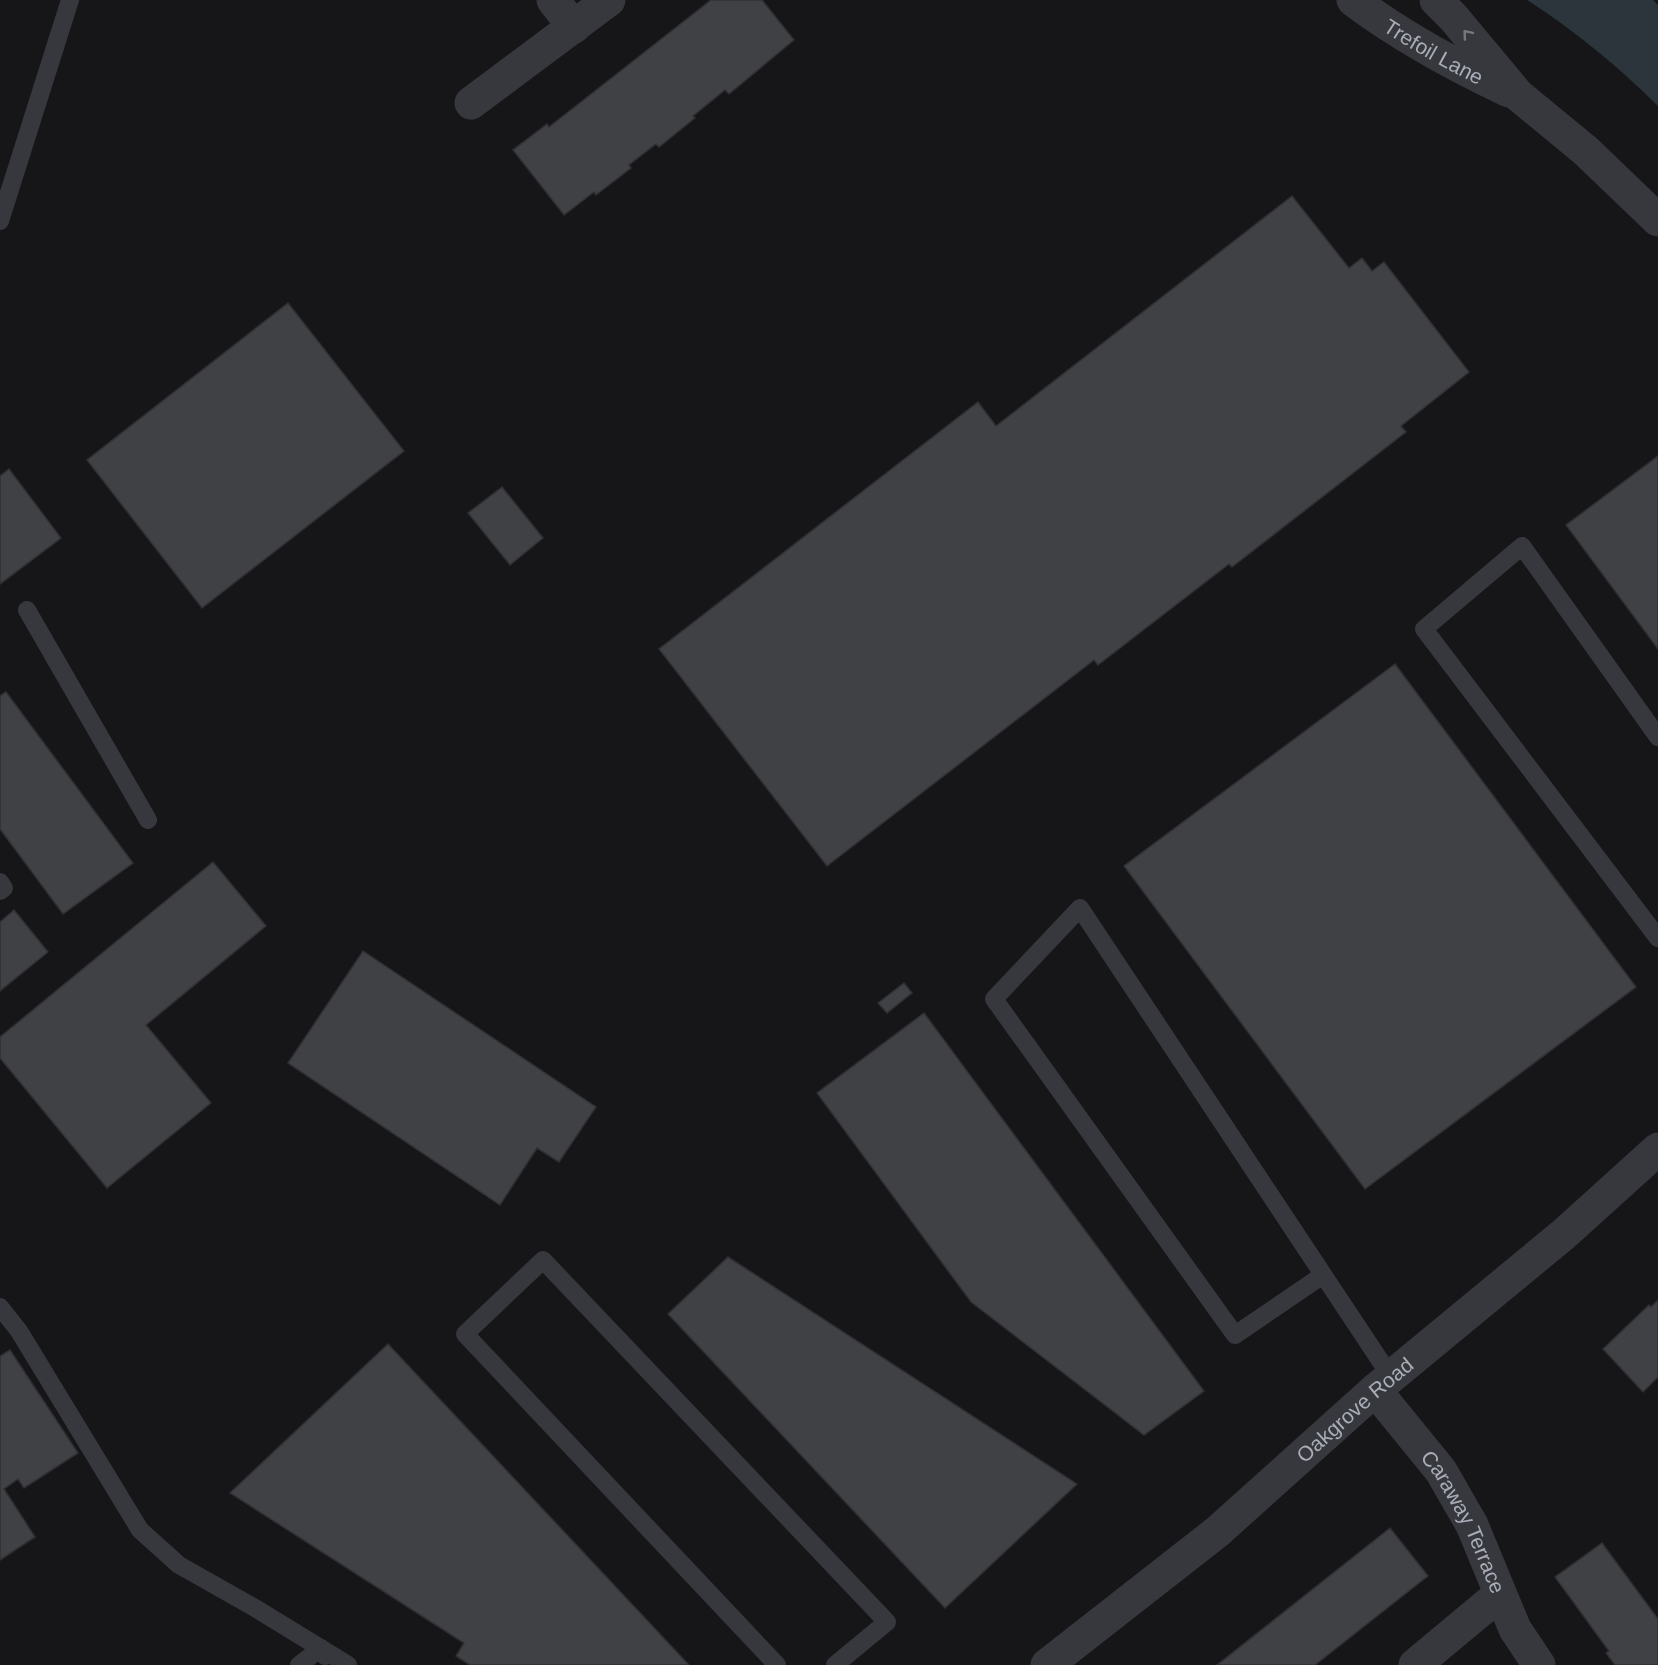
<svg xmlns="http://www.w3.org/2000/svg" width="1658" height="1665" viewBox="0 0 1658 1665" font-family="Arial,sans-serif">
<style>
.water{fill:#2c353c}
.building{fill:#404145;stroke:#303034;stroke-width:1.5}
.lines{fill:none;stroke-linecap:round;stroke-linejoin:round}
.service{stroke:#37383d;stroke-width:18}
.minor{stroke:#37383d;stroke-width:33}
.oneway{stroke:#757881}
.labels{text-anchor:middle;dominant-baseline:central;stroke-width:6;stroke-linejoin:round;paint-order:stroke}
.street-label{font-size:21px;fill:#a8adb8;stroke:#111113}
</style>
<rect width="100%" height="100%" fill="#161618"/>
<path class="water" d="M1527,0h126l5,5v101c-39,-39 -84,-76 -131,-106z"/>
<path class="building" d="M711,0h51l32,40 -65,54 -4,-4 -32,26 2,2 -36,29 -3,-3 -27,21 2,3 -35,27 -2,-3 -30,23 -51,-65 34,-26 2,3z
M1292,196l57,72 13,-10 10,13 12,-9 85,110 -68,54 5,6 -174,135 -3,-3 -131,101 -4,-5 -267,206 -168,-217 319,-247 18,24z
M288,303l116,148 -202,157 -115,-148z
M1658,456v193l-92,-124z
M9,469l52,69 -61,46v-108z
M502,487l41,51 -33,27 -42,-52z
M1395,664l241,323 -271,202 -241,-323z
M6,692l127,171 -70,51 -63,-85v-133z
M213,862l53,64 -120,99 65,78 -104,85 -107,-130v-21z
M14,910l34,42 -48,39v-69z
M363,951l233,156 -37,55 -22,-14 -37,57 -212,-142z
M904,983l8,10 -25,20 -9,-10z
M924,1013l280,378 -60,44 -173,-133 -154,-209z
M728,1257l349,227 -132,124 -277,-294z
M1658,1300v77l-15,15 -40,-43 46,-44 2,2z
M388,1344l301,321h-219l-14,-9 8,-13 -234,-150z
M10,1350l68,103 -54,35 -6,-9 -14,10 31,48 -35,23v-204z
M1390,1528l38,48 -113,89h-98z
M1602,1543l56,76v46h-43l-9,-12 3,-2 -54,-74z"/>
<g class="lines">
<path class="service" d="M0,221l70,-221
M27,610l121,210
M1658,737l-136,-191 -98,83 234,309
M0,882l4,6 -4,3
M1323,1275l-88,60 -241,-336 86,-91 311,469
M0,1307l19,24 121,199 39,35 76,43 93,57
M299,1665l22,-17 4,8
M777,1665l-312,-331 78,-74 344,362 -52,43"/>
<g class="minor">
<path d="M553,0l21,27"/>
<path id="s1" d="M1353,0c49,37 101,65 156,91"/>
<path d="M1436,0l17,17 65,78 68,56 72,69"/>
<path d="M471,103l138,-103"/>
<path id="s2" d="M1375,1390l66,81 31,54 43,104 24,36"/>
<path id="s3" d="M1047,1665l170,-133 158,-142 189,-156 94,-85"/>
<path d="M1415,1665l84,-70"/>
</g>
</g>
<defs><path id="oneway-chevron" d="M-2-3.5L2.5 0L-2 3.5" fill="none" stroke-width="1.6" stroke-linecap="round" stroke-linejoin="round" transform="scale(1.5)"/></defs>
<use class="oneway" href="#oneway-chevron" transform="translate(1467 34) rotate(-130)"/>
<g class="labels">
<g class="street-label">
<text stroke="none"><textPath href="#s1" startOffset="96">Trefoil Lane</textPath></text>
<text stroke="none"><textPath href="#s3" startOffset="400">Oakgrove Road</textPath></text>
<text stroke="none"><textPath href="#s2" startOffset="160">Caraway Terrace</textPath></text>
</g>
</g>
</svg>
